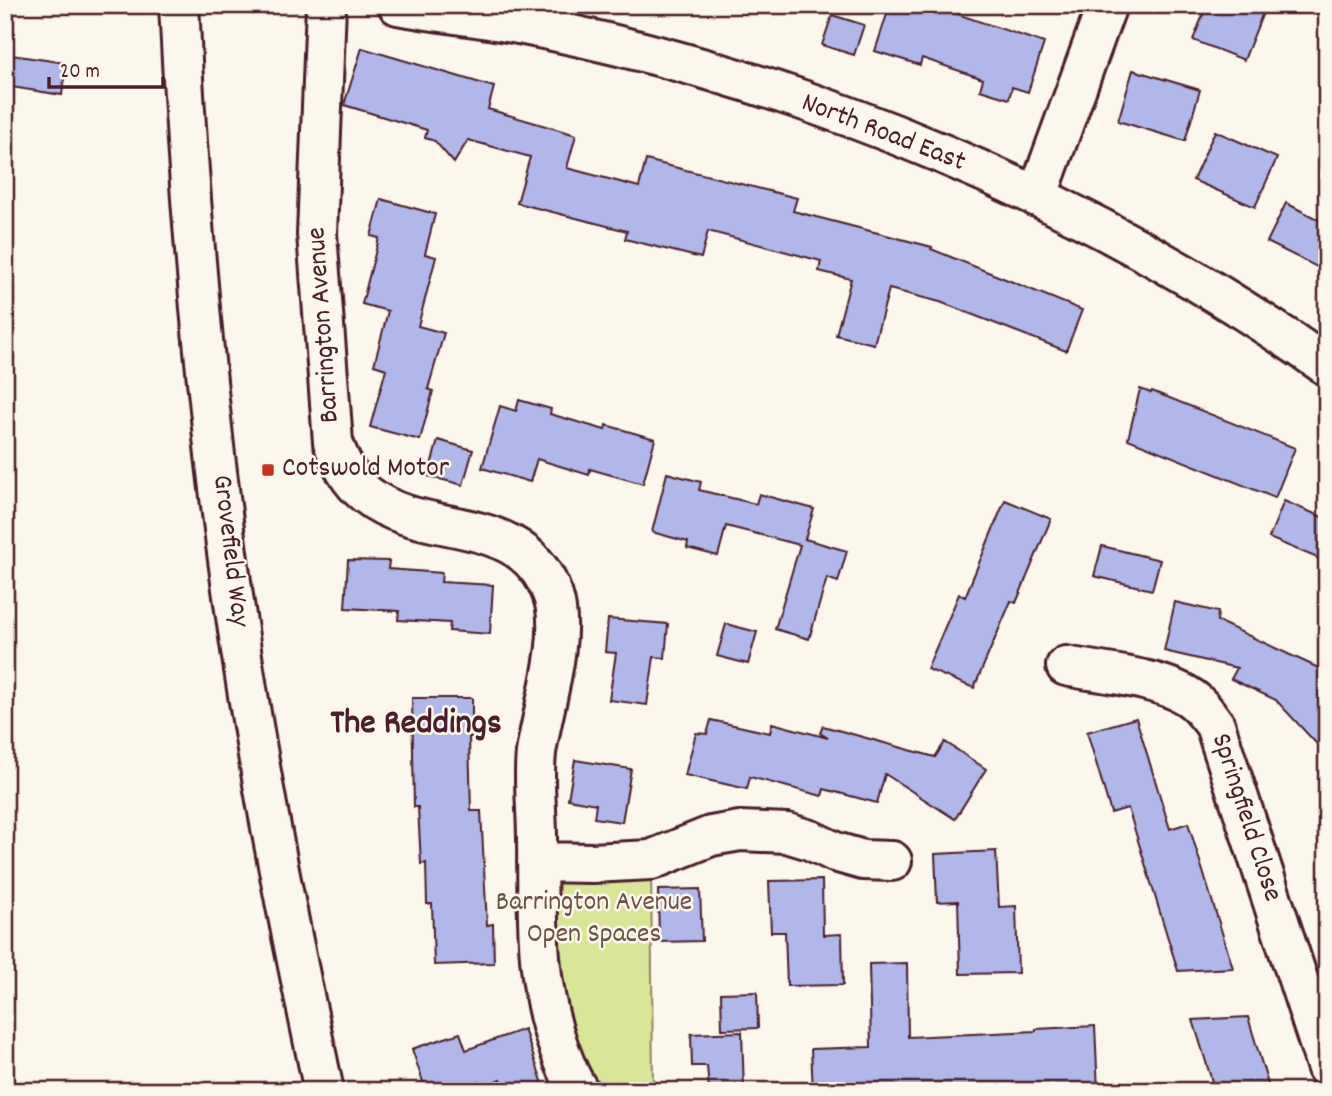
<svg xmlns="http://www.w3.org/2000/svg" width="1332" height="1096" viewBox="0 0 1332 1096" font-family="Dekko,sans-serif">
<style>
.green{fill:#d9e698;stroke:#928262;stroke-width:2}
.building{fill:#b1b7e8;stroke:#4a1f2b;stroke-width:2}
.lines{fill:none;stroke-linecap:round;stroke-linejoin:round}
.minor-casing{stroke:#4a1f2b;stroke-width:44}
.minor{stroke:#fbf7ec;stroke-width:38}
.poi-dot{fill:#c8321e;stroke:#fbf7ec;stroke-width:2.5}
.labels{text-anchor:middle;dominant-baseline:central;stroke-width:5;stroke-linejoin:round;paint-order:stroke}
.street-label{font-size:28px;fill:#4a1f2b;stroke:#fbf7ec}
.poi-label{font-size:28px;fill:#4a1f2b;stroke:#fbf7ec;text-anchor:start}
.park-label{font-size:28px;fill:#6e5146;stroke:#fbf7ec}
.district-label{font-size:35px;font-weight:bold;fill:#4a1f2b;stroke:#fbf7ec}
</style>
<rect width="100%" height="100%" fill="#fbf7ec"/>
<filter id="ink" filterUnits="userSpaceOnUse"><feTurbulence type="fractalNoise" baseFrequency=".0143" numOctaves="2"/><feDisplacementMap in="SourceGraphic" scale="14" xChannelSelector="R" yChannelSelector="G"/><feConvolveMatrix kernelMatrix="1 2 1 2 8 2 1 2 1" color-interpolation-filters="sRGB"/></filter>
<g filter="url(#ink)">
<path class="green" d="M651,860l2,231h-74l-42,-229z"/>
<path class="building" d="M890,5h40l114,38 -16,49 -16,-5 -3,12 -29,-9 3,-11 -61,-21 -2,7 -45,-14z
M1207,5h59l-22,55 -51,-20z
M832,15l32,10 -10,30 -32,-10z
M362,48l132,39 -6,22 88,26 -9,33 72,19 7,-27 151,38 -4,13 139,36 -1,2 151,61 -16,41 -126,-49 -51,-13 -15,55 -38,-9 15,-56 -32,-8 2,-10 -113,-30 -7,27 -76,-19 2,-8 -110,-28 13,-46 -62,-17 -14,23 -19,-22 -10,-3 2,-8 -83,-25z
M5,54l61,9 -4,32 -57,-9z
M1133,70l67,20 -15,51 -67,-20z
M1215,131l62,27 -22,49 -62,-27z
M381,199l54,15 -10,40 11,3 -18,69 26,7 -16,56 5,2 -13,49 -50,-13 16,-58 -12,-4 14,-54 -26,-7 17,-66 -8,-2z
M1286,203l41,21v48l-60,-30z
M1140,389l11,4 1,-2 143,57 -20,50 -147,-59z
M519,400l32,9 -1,5 55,16 1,-5 49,14 -12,45 -53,-15 -1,6 -52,-16 -7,23 -48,-14 18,-62 16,5z
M438,440l35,10 -10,35 -35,-9z
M667,473l34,9 -2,8 57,14 3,-10 55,15 -9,30 42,12 -9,31 -11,-4 -18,61 -34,-10 25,-84 -74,-19 -8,30 -31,-8 1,-6 -36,-10z
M1005,500l46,19 -35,84 -5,-2 -37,87 -47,-19 32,-75 6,3z
M1284,501l43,18v43l-58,-24z
M1102,546l58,14 -8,30 -58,-14z
M348,560l41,1 -1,8 54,4 -1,9 52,3 -3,49 -41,-3 1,-8 -52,-3 1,-9 -54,-3z
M1175,602l43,10 -1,9 110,51v83l-51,-55 -45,-21 6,-11 -73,-17z
M608,619l60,5 -3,34 -11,-1 -7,48 -38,-5 7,-47 -11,-1z
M726,624l31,8 -9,32 -31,-8z
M412,698h60v39h-3l2,74h10l6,114 6,-1 1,39 -60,2 -2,-61h-5l-1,-41 -5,1 -3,-57h-4z
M1136,718l34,111 18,-6 45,145 -55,3 -50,-163 -17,5 -24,-81z
M711,720l59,13 2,-10 56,15 -8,-5 3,-7 112,31 10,-15 41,27 -31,50 -70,-45 -8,29 -53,-14 -2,7 -72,-19 -3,12 -62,-14 11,-42 11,1z
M575,760l56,9 -9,53 -28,-4 2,-14 -28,-5z
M996,851l3,56 17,-1 2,67 -58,1 -2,-73 -21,1 -2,-48z
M822,880l1,55 19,-1 1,51 -56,1 -2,-54h-14l-2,-51z
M700,889l2,52 -43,1 -1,-52z
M907,963l1,74 128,-6v-2l59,-3 3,65h-285l-2,-42 60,-2 -2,-83z
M757,992l1,36 -36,1 -1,-36z
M1248,1017l22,74h-55l-22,-71z
M524,1029l19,55 -19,7h-18l-5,-12 -34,12h-41l-14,-42 48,-16 6,17z
M742,1032l2,58 -35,1 -2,-25h-15l-1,-32z"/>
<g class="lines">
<g class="minor-casing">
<path id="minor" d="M179,5c11,220 30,441 64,658 22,144 51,286 81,428
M326,5l-9,229 16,208c7,20 16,39 34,53 58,46 156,14 186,101 14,41 -11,114 -17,157 -3,28 1,58 1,85 1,71 -3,142 22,210 5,14 11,30 20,43
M398,5c40,7 81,12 121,19 284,55 571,175 808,342
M1037,197l70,-192
M1066,666c35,7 94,12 123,31 11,7 18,17 26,28l112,343
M537,862l55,1 59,-3 60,-24 29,-5 47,2 23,7 25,12 28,8 29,1"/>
</g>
<use href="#minor" class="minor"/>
</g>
</g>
<rect class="poi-dot" x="261" y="463" width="14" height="14" rx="3.5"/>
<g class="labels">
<g class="street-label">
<text transform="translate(883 134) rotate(21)">North Road East</text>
<text transform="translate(325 325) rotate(-94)">Barrington Avenue</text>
<text transform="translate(229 551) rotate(83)">Grovefield Way</text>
<text transform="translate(1245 818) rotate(72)">Springfield Close</text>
</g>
<g class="poi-label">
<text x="282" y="470">Cotswold Motor</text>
</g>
<g class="park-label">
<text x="594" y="904">Barrington Avenue<tspan x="594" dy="32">Open Spaces</tspan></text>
</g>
<g class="district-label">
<text x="416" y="725">The Reddings</text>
</g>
</g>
<rect width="1332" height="1096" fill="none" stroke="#fbf7ec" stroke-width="28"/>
<rect x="14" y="14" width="1304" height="1068" fill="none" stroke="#4a1f2b" stroke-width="2.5" filter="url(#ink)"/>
<path d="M49 77v10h114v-10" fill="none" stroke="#4a1f2b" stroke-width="3.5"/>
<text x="60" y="77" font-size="21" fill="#4a1f2b" stroke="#fbf7ec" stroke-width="5" paint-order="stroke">20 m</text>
</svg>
